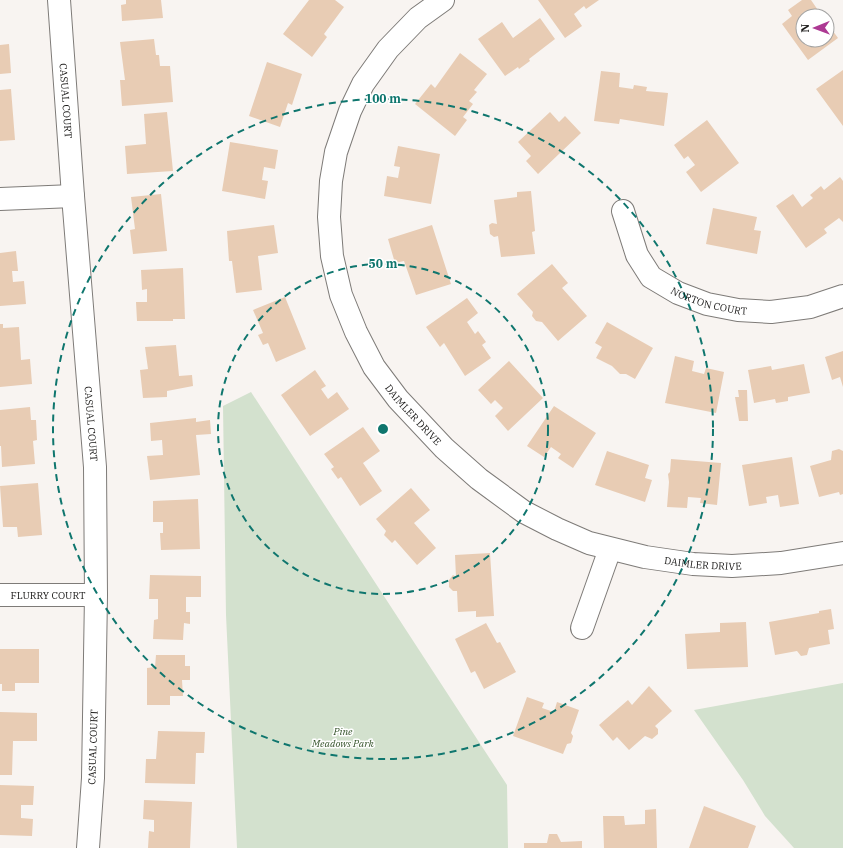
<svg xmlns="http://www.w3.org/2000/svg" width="843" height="848" viewBox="0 0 843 848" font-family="'IBM Plex Serif',serif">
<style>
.green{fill:#d3e1ce}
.building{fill:#e8ccb4}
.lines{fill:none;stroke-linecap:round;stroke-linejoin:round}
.street-casing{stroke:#7e7b78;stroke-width:24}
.street{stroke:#fff;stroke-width:22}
.ring{fill:none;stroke:#0f766e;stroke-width:2;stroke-dasharray:7 5}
.labels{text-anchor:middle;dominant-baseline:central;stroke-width:3;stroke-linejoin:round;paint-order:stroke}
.street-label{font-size:10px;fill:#191817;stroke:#fff}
.park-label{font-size:10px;font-style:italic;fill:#325128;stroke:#fff}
.centre{fill:#0f766e;stroke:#fff;stroke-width:2}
.ring-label{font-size:12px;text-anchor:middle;font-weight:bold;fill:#0f766e;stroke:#fff;stroke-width:3;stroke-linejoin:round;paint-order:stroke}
</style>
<rect width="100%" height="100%" fill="#f8f4f1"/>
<path class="green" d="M251,392l256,393 1,63h-271l-11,-233 -3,-209z
M843,683v165h-49l-29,-32 -22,-36 -49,-70z"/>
<path class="building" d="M126,0h35l2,18 -41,3 -1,-16 5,-1z
M309,0h26l9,7 -20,27 3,3 -15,20 -29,-23z
M538,0h61l-13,9 -2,-3 -10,8 8,12 -17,12z
M802,0h9l11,16h-19v24h24v-17l11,15 -30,22 -26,-36 10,-8 -4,-6z
M540,18l15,21 -26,20 1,2 -11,8 -1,-2 -13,9 -27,-37 24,-17 11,16z
M154,39l2,16h3l1,11h10l3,36 -51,4 -2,-26h5l-5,-38z
M9,44l2,29 -11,1v-29z
M460,53l27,21 -13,16 3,2 -8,9 4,3 -10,13 4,3 -12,16 -40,-32 16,-20 4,4z
M267,62l35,12 -10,31 -4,-2 -8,24 -31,-11z
M843,70v56l-27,-37z
M601,71l19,2 -1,14 14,2 1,-4 13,2 -1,4 22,2 -4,33 -44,-7 -1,5 -25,-3z
M11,89l4,51 -15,1v-51z
M167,112l6,59 -46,3 -2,-28 21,-2 -2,-30z
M550,112l9,10 6,-6 16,17 -43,41 -12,-13 5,-5 -13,-14z
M707,120l32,43 -38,29 -15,-20 9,-7 -7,-9 -4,3 -10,-14z
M230,142l48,8 -3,19 -11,-2 -2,13 6,1 -3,18 -43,-8z
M398,146l42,8 -9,50 -47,-8 3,-20 11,2 2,-11 -6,-1z
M840,177l3,4v41l-4,-4 -15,11 3,4 -21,15 -30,-42 17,-12 9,13 11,-9 -3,-3 11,-9 3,4z
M531,191l4,40 -3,1 3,22 -34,3 -3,-21 -4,1 -4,-3 -1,-9 3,-2 5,1 -3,-24 23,-3v-5z
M161,194l6,57 -34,3 -3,-24 5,-1 -4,-32z
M713,208l44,9 -3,13 7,1 -4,23 -51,-10z
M274,225l4,28 -20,3 4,34 -26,3 -4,-32h-3l-2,-30z
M432,225l19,59 -35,11 -12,-34 -9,2 -7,-24z
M16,251l2,20h-6l1,11 11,-1 2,23 -26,2v-53z
M552,264l16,19 -6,5 25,28 -29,25 -16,-19 -6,-1 -4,-5 1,-4 -16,-18z
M183,268l2,51h-12v2h-36l-1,-19h11v-13l-5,1 -1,-20z
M285,297l21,52 -30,13 -8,-19 -5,2 -5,-10 5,-2 -10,-23z
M467,298l11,15 -11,9 8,12 3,-3 8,11 -4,3 9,13 -26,18 -21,-33 -4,4 -14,-20z
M607,322l46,26 -18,31 -9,-5h-6l-8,-8 -16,-8 6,-11 -7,-4z
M0,324h3v4l16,-1 2,33 9,-1 2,25 -32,3z
M176,345l3,31 13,-1 1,11 -26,5v6l-24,1 -3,-28 8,-1 -3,-22z
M843,351v36l-3,-10 -8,3 -7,-23z
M675,356l19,5 -2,10 12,3 2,-6 18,4 -8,41 -51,-10z
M509,361l34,37 -35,33 -13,-15 8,-8 -8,-8 -4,4 -13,-14z
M804,364l6,29 -22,4v4l-12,2 -1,-4 -21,4 -6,-33 23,-4 1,4z
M315,370l11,16 -5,3 7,10 9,-7 12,17 -39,27 -29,-41z
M738,390h9l1,31h-9l-4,-24h4z
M554,406l42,27 -23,35 -15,-10 3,-4 -10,-7 -7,10 -17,-11z
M30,407l1,13h5l1,20 -4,1 2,23 -33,3 -1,-21h-1v-36z
M196,418v4l14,-2 1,14 -15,1 4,40 -50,5 -3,-24 16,-1 -1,-15 -11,1 -1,-18z
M363,427l17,24 -17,12 19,28 -22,15 -19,-29 -3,2 -7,-10 3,-2 -10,-13z
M839,449l4,2v43l-3,1 -1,-3 -20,5 -9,-31 21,-6 1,-9z
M607,451l42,14 -4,13 7,2 -7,22 -50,-17z
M792,457l7,47 -19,3 -2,-12 -12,2 1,6 -18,3 -7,-41z
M671,459l50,4 -4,42 -17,-2 1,-5 -13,-1 -1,11 -20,-1 2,-25 -1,-8 2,-2z
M38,483l4,52 -24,2 -1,-10h-14l-3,-41z
M411,488l19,22 -16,13 22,25 -19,17 -22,-25 -3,3 -8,-8 2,-4 -10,-12z
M198,499l2,50 -39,1 -1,-17h3v-11h-10v-21z
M490,553l4,63 -18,1v-6l-18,1 -1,-21h-4l-4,-4v-7l4,-5 3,2 -1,-22z
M150,575l51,1v21h-15v15h4v12l-6,-1 -1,17 -30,-1 1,-19 4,-1v-20h-9z
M831,609l3,20 -6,1 2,14 -21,4 -2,7 -6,1 -4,-5 -22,4 -6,-33 50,-9v-2z
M746,622l2,45 -61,2 -2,-35 35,-2v-9z
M486,623l11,20 3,-1 16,30 -32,17 -9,-18 -4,2 -16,-34z
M0,649h39v34h-24v8h-13v-7h-2z
M156,655h29v11h5v14h-8l1,16h-13v9h-23v-37l8,-1z
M649,686l23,25 -17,15 3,3v5l-6,5 -7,-3 -16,14 -12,-13 -4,4 -14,-16 29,-25 4,5z
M527,697l17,6 -2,5 12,4 3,-10 22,8 -8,23 2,3 -2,7 -4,1 -4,10 -50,-18z
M0,712l37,1v28h-24l-1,34h-12z
M158,731l47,1 -1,21h-8l-1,31 -50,-1 1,-24h10z
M0,785l34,1 -1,19h-12v13l12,1 -1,17 -32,-1z
M144,800l48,2 -2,46h-42l1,-17 5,1v-12l-11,-1z
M704,806l52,20 -8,22h-59z
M656,809l1,39h-53l-1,-32h21l1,9 20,-1v-14z
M549,834h8l4,8 21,-1v7h-58v-5h23z"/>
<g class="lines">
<g class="street-casing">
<g id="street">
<path id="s1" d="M59,0l14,196 22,271 1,128 -3,183 -5,70"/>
<path id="s2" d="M443,0l-25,18 -30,31 -25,35 -13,27 -14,41 -5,29 -2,36 3,39 9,39 15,37 18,35 24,32 46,49 35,31 45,33 33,17 32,14 56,14 48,7 39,2 49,-3 62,-10"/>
<path d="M0,199l73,-3"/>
<path id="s3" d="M623,211l14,44 14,22 27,16 29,11 31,6 33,2 39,-5 33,-11"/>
<path id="s4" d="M0,595h96"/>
<path d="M582,628l28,-79"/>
</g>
</g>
<use href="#street" class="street"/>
</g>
<g class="ring">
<circle cx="383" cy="429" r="165"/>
<circle cx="383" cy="429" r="330"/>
</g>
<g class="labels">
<g class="street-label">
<text stroke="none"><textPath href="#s1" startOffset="101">CASUAL COURT</textPath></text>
<text stroke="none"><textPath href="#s3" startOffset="136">NORTON COURT</textPath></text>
<text stroke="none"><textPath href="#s2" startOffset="476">DAIMLER DRIVE</textPath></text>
<text stroke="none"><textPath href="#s1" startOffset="425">CASUAL COURT</textPath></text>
<text stroke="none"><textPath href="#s2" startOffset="812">DAIMLER DRIVE</textPath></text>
<text stroke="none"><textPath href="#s4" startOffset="48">FLURRY COURT</textPath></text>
<text transform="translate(93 747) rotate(-88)">CASUAL COURT</text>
</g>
<g class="park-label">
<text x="343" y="731">Pine<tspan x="343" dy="12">Meadows Park</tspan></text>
</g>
</g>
<circle cx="383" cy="429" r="6" class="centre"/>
<g class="ring-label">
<text x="383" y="103">100 m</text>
<text x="383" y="268">50 m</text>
</g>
<g transform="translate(815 28) rotate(269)"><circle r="19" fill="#ffffff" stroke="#a3a3a2"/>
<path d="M0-3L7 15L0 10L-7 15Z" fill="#ad3993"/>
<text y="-6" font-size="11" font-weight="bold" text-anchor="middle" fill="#191817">N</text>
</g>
</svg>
